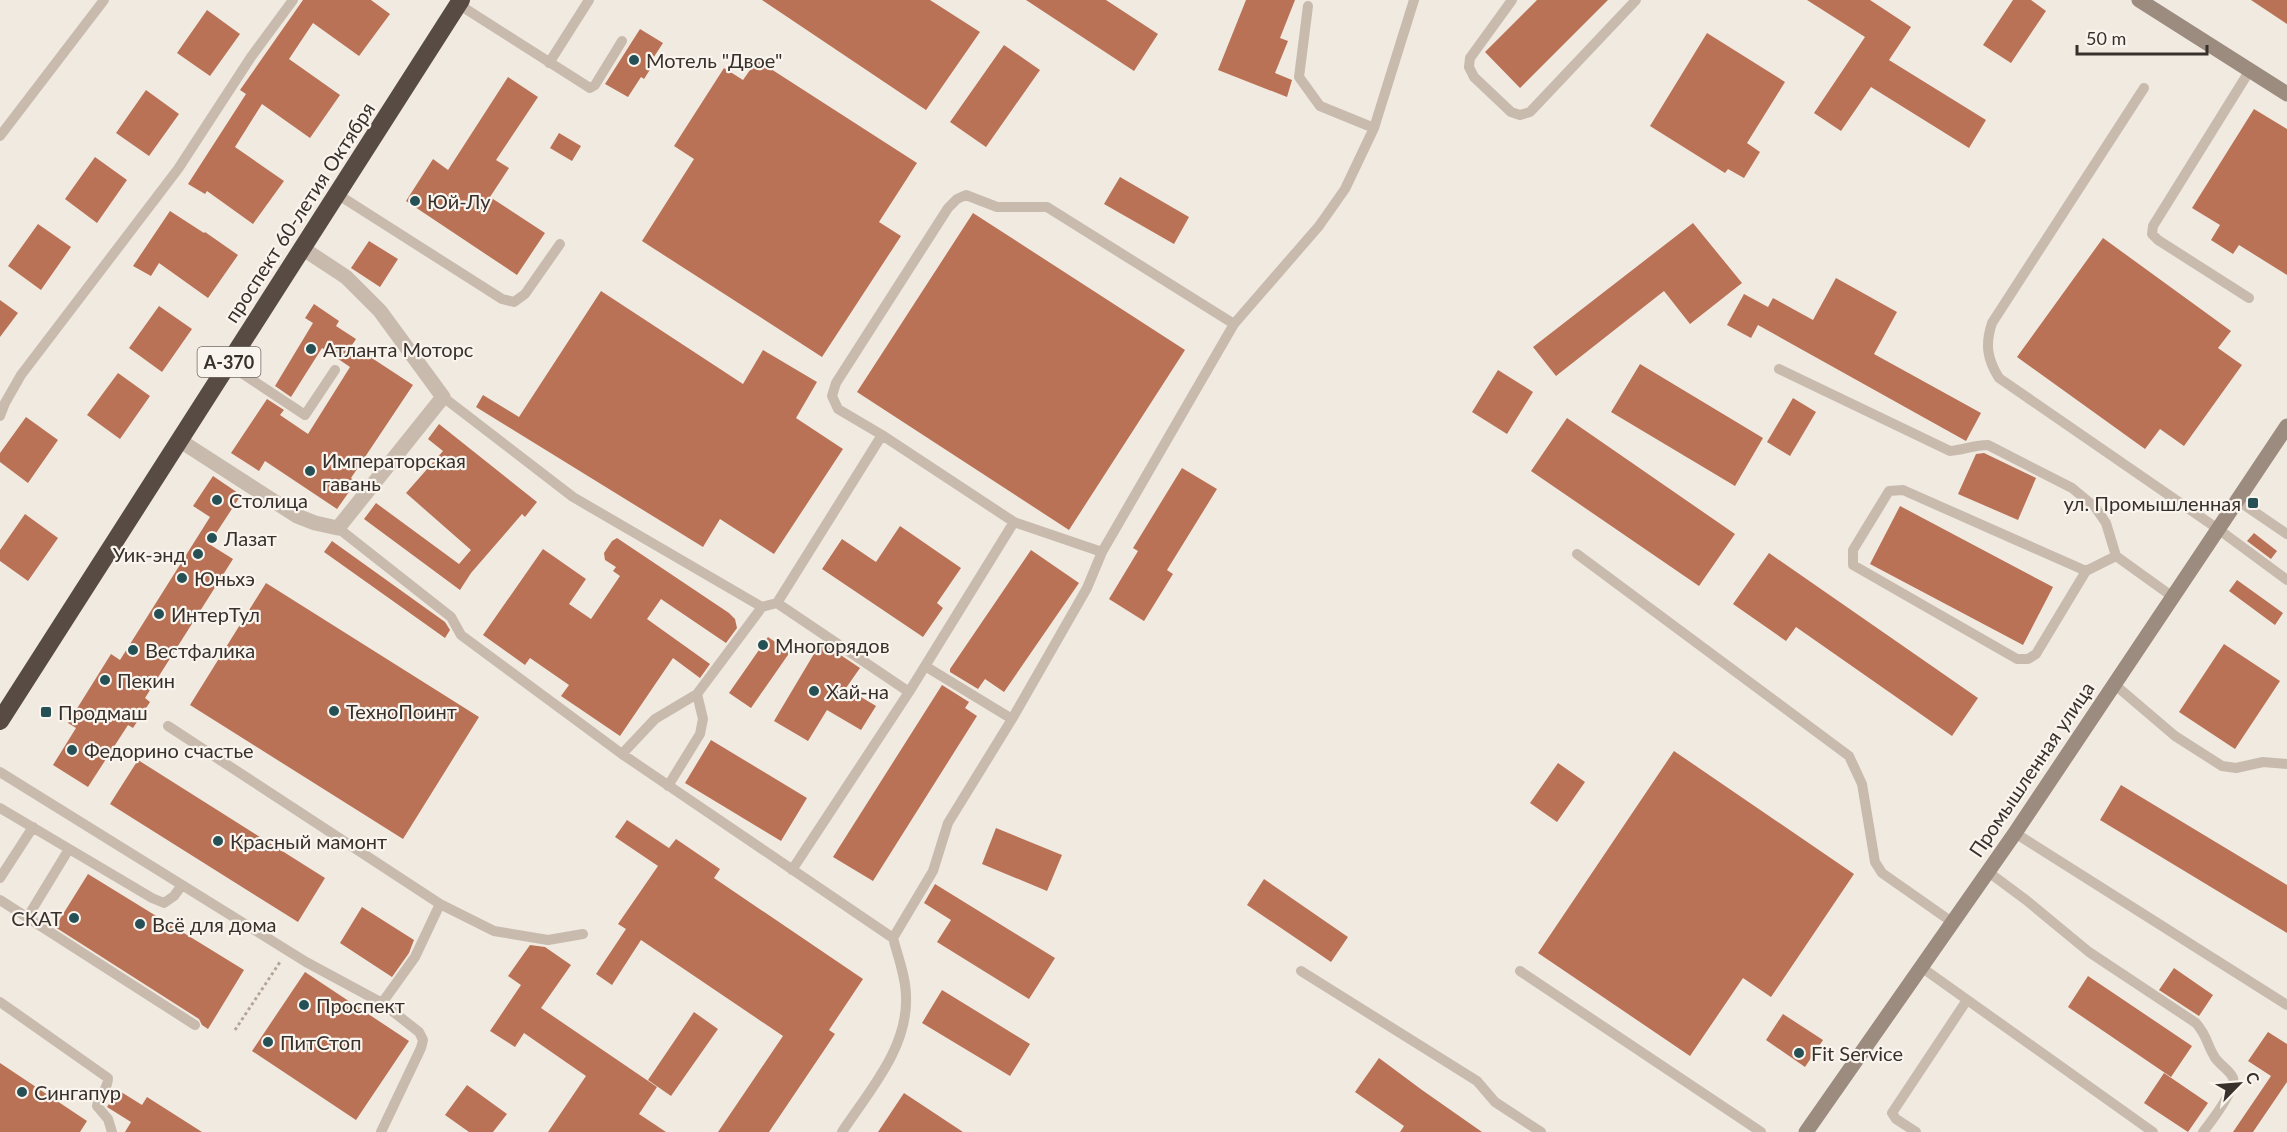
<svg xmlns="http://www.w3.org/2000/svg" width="2287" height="1132" viewBox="0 0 2287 1132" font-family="Lato,sans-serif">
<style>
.building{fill:#ba7256}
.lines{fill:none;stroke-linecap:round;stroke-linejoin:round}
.path{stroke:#b4a598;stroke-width:3;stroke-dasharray:3 3;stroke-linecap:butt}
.lane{stroke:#c8bbae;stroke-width:10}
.street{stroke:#c8bbae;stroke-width:15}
.secondary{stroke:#9c8b7f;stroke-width:15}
.highway{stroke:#584b43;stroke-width:18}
.poi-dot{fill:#255056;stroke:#f9f4ed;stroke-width:2}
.labels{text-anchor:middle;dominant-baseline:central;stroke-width:4.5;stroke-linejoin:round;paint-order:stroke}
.shield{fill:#f9f4ed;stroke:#726b65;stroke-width:1.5}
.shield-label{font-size:18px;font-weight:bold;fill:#38302b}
.poi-label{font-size:20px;fill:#38302b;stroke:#f9f4ed;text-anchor:start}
.street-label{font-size:20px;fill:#38302b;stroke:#f9f4ed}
</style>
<rect width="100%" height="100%" fill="#f1eae1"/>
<path class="building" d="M303,0h68l19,14 -31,42 -46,-33 -24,36 51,36 -30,43 -48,-34 -27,43 49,34 -31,43 -46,-33 -2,3 -17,-10 58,-90 -6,-4z
M762,0h168l50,32 -54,78z
M1026,0h80l52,34 -24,37z
M1246,0h49l-15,38 8,3 -13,32 17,7 -5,17 -69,-27z
M1537,0h71l-88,88 -35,-36z
M1807,0h63l41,27 -22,33 97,60 -17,28 -98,-61 -30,44 -27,-18 51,-76z
M2013,0h18l15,11 -35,52 -28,-18z
M2251,0h36v24z
M207,10l33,24 -30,42 -33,-23z
M640,29l23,14 -15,23 3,2 -7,11 -3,-2 -13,20 -23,-13z
M1707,33l78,49 -38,61 13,9 -16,26 -16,-9 -3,4 -75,-47z
M1004,45l36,25 -54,77 -36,-25z
M757,60l160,103 -38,59 22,14 -79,121 -180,-116 52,-82 -20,-13 50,-78 19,12z
M508,77l30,20 -42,63 13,8 -19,29 55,36 -28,42 -111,-74 27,-42 15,11z
M146,90l33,24 -30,42 -33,-23z
M2254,109l33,20v146l-48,-30 -6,9 -22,-14 9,-15 -28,-17z
M559,133l22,13 -9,15 -22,-13z
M95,157l32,23 -30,43 -32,-24z
M1120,177l69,40 -15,27 -70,-40z
M170,211l34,22 1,-1 33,23 -30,43 -49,-35 -8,13 -18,-10z
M973,213l212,137 -116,180 -212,-138z
M1693,223l49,60 -52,41 -26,-33 -108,85 -23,-29z
M38,224l33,23 -30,43 -33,-24z
M2103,238l128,93 -13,17 24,17 -58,81 -24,-17 -15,20 -128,-92z
M369,241l29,18 -18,28 -29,-19z
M1836,278l61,34 -23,42 107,59 -15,28 -208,-116 -7,13 -24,-13 17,-31 24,13 5,-9 40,22z
M601,291l142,93 20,-34 54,32 -21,36 47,31 -69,105 -54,-35 -17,28 -227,-140 7,-12 36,22z
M0,300l18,13 -18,24z
M314,304l25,17 -3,5 20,13 -4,6 61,40 -62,93 5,4 -19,27 -72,-48 -6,10 -28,-18 36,-54 17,11 -4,5 28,19 42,-67 -28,-19 -31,49 -16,-11 38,-63 -8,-5z
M159,306l33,23 -30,43 -33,-24z
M1640,364l123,74 -28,48 -124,-74z
M1498,370l35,22 -26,42 -35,-22z
M118,373l32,23 -30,43 -33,-24z
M1793,398l23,14 -26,44 -23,-14z
M26,417l32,23 -30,43 -28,-21v-9z
M1567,418l168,116 -36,52 -168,-115z
M439,424l98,78 -12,15 -3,-3 -51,59 -11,17 -96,-71 12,-16 83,61 12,-14 -65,-57 37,-42 -15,-12z
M1984,453l52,25 -18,42 -60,-26 18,-40z
M1182,468l35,21 -50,81 6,4 -29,47 -35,-22 29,-48 -5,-3z
M213,476l28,19 -32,49 24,15 -88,139 5,4 -17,26 -5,-3 -40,62 -35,-22 23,-37 -8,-5 43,-69 9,6 90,-143 -17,-11z
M1900,506l153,81 -30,58 -153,-81z
M25,514l33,24 -30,43 -28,-20v-11z
M900,526l61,42 -24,35 6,5 -20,29 -101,-68 20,-30 34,23z
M2254,533l23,18 -6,8 -24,-18z
M617,538l112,75 6,6 2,9 -11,15 -65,-44 -14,20 63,45 -10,14 -27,-20 -53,78 -59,-40 8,-11 -39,-27 -5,7 -42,-30 60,-86 43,30 -17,25 22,15 29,-43 -7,-5 3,-4 -11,-7 -1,-7 8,-12z
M332,541l113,81 5,8 -5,8 -121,-86z
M1031,550l48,33 -75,109 -19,-13 -7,10 -28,-17v-3z
M1769,553l209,145 -26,38 -156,-109 -10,14 -53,-37z
M2237,580l46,33 -8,12 -46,-34z
M266,583l213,134 -76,122 -213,-134z
M768,637l22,15 -39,56 -22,-15z
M821,642l39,26 -14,20 30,18 -15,24 -34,-20 -19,31 -34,-20z
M2224,644l56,37 -45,68 -56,-37z
M942,685l27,17 -4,6 12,8 -104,165 -40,-24z
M711,740l96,58 -26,43 -96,-58z
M1674,751l180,123 -83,123 -28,-19 -53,78 -152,-103z
M138,760l187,118 -27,44 -188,-118z
M1558,763l27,19 -28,40 -27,-19z
M2121,785l166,100v48l-187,-113z
M627,820l42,28 7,-9 44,30 -6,9 149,101 -34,51 6,4 -66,98h-51l65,-96 -142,-96 -29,45 -16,-11 30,-45 -8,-5 40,-58 -43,-29z
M996,828l66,27 -15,36 -65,-27z
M88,874l156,96 -36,59 -6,-4 -3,-6 -144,-92z
M1264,879l84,58 -17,25 -84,-57z
M935,884l120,74 -26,41 -92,-57 14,-22 -27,-17z
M362,907l52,33 -5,13 -17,24 -52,-34z
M530,945l15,2 26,18 -30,43 116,79 -18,27 27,18h-118l38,-56 -62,-43 -9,14 -25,-16 31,-46 -13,-9z
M2174,968l39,27 -14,21 -40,-26z
M305,972l104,69 -53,79 -104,-69z
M2088,976l104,70 -21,31 -103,-70z
M942,990l88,54 -20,32 -88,-53z
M694,1012l24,17 -47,67 -23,-16z
M1783,1014l40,26 -18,27 -39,-27z
M2268,1032l19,12v38l-34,50h-20l38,-56 -23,-15z
M1379,1058l43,32 60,42h-82l4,-6 -49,-34z
M0,1063l87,58 -7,11h-80z
M2164,1073l44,30 -20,29 -44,-29z
M467,1085l40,29 -14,18h-24l-24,-17z
M118,1090l24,15 5,-8 55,35h-77l6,-10 -24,-15z
M904,1093l59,39h-85z"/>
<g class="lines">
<path class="path" d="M235,1030l45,-68"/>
<path class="lane" d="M1512,0l-42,58 -1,9 5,10 37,35 9,3 10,-3 106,-112
M458,4l132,84 5,-3 27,-44
M1308,6l-9,71 21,29 54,22
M549,63l40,-63
M2144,88l-152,235c-7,21 -5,36 7,55l219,151 69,51
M0,136l104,-136
M337,194l165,105 12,3 11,-8 35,-50
M2249,298l-91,-58 -6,-6 1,-8 97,-156
M228,364l77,51 30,-45
M1779,369l171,82c13,-1 24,-6 38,-6l84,43 23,19 11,16 10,33 57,41
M443,397l130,100 189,110
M0,416l5,-13 16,-28 157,-206 73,-112 42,-57
M882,435l132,87
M2237,500l50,34
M338,528l113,89 10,18 161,119 271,184
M1577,554l272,202 13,28 13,78 7,11 70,49
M2086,571l-183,-81 -14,1 -36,59v15l164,94h11l8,-5 50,-83 30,-15
M777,603l132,89
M925,666l87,53
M2114,684l61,52 47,30 14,2 27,-6 24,2
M168,726l272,178
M622,754l33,-35 42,-25
M0,772l306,190 76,41 37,29 4,8 -2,8 -40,84
M668,786l32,-52 3,-15 -6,-25 65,-87 15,-4 105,-168 -44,-26 -6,-13 4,-13 112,-175 9,-9 9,-4 31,12h50l187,117
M0,808l152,90 12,5 10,-7 8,-11
M2015,833l272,172
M792,870l117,-178 105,-170 88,30
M1987,871l39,29 63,52 107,71c12,14 10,20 18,33 4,8 16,14 19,22 4,10 -23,45 -30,54
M0,878l33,-51
M0,900l195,125
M27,918l42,-69
M1921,967l232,165
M1301,971l176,110 18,21 46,30
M1520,971l241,161
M0,1002l108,76c0,12 -9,17 -11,28l11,13 4,13
M382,1003l33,-46 25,-53 54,27 54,9 35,-6
M842,1132c27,-41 66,-84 64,-135 0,-20 -8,-40 -13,-59l40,-67 15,-48 64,-104 75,-131 15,-36 132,-228 85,-98 26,-37 29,-61 40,-128
M1916,1132l-20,-13 -4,-6 75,-113"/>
<path class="street" d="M179,440l118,76 18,7 23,5 105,-131 -63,-86 -34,-34 -44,-29"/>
<path class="secondary" d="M2139,0l148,94
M1806,1132l209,-299 272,-407"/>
<path class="highway" d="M0,721l461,-721"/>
</g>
<g class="poi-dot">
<circle cx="634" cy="60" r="6"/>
<circle cx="415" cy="201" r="6"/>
<circle cx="311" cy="349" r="6"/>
<circle cx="310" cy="471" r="6"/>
<circle cx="217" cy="500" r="6"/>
<rect x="2247" y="497" width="12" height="12" rx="3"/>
<circle cx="212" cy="538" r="6"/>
<circle cx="198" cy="554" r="6"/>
<circle cx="182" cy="578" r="6"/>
<circle cx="159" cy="614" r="6"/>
<circle cx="763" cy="645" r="6"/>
<circle cx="133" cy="650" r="6"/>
<circle cx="105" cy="680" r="6"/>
<circle cx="814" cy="691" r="6"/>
<circle cx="334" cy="711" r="6"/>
<rect x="40" y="706" width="12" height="12" rx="3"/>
<circle cx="72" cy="750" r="6"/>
<circle cx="218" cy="841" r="6"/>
<circle cx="74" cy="918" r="6"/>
<circle cx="140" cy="924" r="6"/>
<circle cx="304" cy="1005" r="6"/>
<circle cx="268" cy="1042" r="6"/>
<circle cx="1799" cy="1053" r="6"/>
<circle cx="22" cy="1092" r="6"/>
</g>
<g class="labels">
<rect class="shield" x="197.5" y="347" width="63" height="30" rx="4.5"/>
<g class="shield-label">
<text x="229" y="362">А-370</text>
</g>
<g class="poi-label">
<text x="646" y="60">Мотель "Двое"</text>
<text x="427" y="201">Юй-Лу</text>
<text x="323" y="349">Атланта Моторс</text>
<text x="322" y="460">Императорская<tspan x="322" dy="23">гавань</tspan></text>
<text x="229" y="500">Столица</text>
<text x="2241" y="503" text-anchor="end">ул. Промышленная</text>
<text x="224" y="538">Лазат</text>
<text x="186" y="554" text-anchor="end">Уик-энд</text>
<text x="194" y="578">Юньхэ</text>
<text x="171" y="614">ИнтерТул</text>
<text x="775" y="645">Многорядов</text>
<text x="145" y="650">Вестфалика</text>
<text x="117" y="680">Пекин</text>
<text x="826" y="691">Хай-на</text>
<text x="346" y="711">ТехноПоинт</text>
<text x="58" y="712">Продмаш</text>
<text x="84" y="750">Федорино счастье</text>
<text x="230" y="841">Красный мамонт</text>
<text x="62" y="918" text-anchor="end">СКАТ</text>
<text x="152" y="924">Всё для дома</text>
<text x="316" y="1005">Проспект</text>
<text x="280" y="1042">ПитСтоп</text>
<text x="1811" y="1053">Fit Service</text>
<text x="34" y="1092">Сингапур</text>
</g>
<g class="street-label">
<text transform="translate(299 212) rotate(-57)">проспект 60-летия Октября</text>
<text transform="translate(2031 769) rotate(-56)">Промышленная улица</text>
</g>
</g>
<g transform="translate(2239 1084) rotate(65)" stroke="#f9f4ed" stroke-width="4.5" paint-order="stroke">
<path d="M0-4.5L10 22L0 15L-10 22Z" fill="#38302b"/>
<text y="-9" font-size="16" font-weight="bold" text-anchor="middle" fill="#38302b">С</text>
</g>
<path d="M2077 45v9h130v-9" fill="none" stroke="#38302b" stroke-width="3"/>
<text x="2086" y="45" font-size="18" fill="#38302b" stroke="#f9f4ed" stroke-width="4.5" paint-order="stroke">50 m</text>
</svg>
